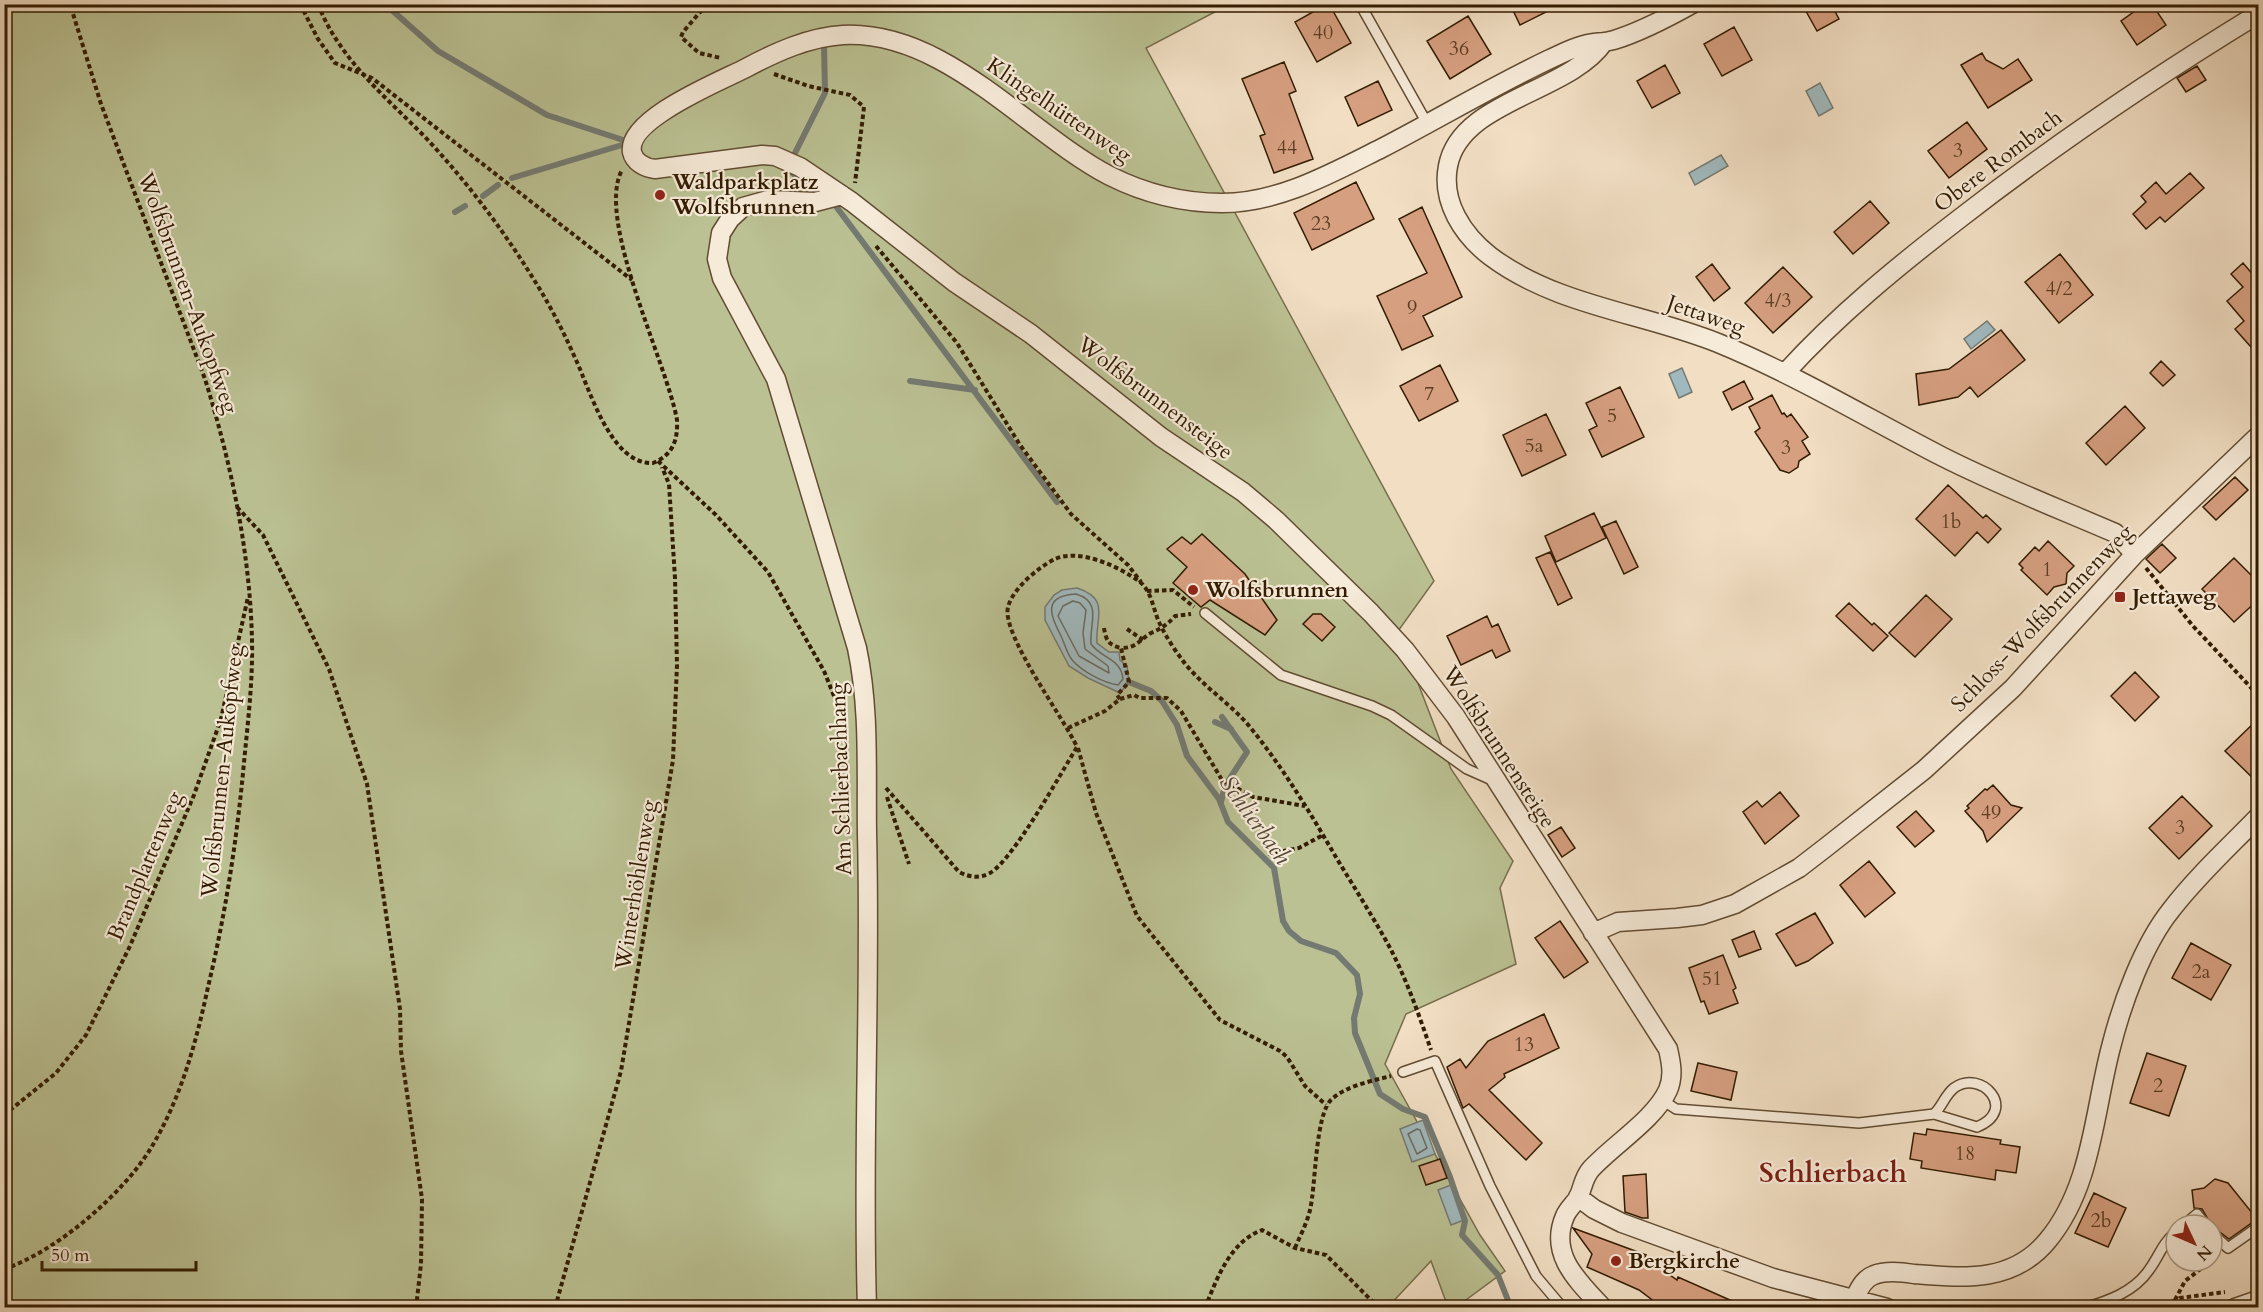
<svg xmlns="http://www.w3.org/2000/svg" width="2263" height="1312" viewBox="0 0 2263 1312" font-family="Cardo,serif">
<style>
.green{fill:#bbc193;stroke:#776e4a;stroke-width:1.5}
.water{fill:#a0b9be;stroke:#747a72;stroke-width:1.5}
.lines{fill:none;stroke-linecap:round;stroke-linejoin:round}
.shore{stroke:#6a6a60;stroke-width:1.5}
.stream{stroke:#747a72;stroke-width:6}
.building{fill:#d69f80;stroke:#331c01;stroke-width:1.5}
.lane-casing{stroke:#624c32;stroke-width:12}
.street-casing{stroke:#624c32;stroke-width:21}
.path{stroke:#331c01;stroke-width:4;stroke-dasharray:4.5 3;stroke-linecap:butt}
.lane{stroke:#f6ead8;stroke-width:9}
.street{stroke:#f6ead8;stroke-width:18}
.poi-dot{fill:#8f2418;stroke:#f6ead8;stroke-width:2}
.labels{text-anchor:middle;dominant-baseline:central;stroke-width:4.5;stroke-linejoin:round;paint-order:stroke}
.number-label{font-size:20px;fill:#5c3d21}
.street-label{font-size:22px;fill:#331c01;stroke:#f6ead8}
.poi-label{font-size:22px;font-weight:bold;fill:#331c01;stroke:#f6ead8;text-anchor:start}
.water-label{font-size:24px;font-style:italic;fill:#544b3a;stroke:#f6ead8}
.district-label{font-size:28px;font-weight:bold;fill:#7a1f14;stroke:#f6ead8}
</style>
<rect width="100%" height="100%" fill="#f1dec3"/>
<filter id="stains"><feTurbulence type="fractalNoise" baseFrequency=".00333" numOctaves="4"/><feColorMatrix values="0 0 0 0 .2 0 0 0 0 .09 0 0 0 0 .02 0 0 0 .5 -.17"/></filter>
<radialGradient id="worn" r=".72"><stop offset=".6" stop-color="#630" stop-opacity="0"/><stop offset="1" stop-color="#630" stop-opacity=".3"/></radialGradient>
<path class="green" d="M5,5h1223l-82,43 288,533 -36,50 53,138 62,92 -13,27 16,76 -110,50 -21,50 95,171 25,36 -50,37 -7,-1 -17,-46 -44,47h-1382z"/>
<path class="water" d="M1820,83l13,25 -14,8 -13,-25z
M1721,155l7,11 -33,19 -6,-12z
M1987,321l8,9 -24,19 -7,-10z
M1682,368l10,24 -13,6 -10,-24z
M1077,588c34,11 18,30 20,55l12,9h10l1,8 7,6 2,16 -9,11 -32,-15 -19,-12 -24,-46v-13l9,-12 8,-5z
M1423,1120l12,34 -23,8 -12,-33z
M1451,1185l13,35 -13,5 -13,-35z"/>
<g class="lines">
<path class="shore" d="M1076,594c27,8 13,30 15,50 11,15 30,14 32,35l-5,6c-14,-2 -35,-13 -45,-24 -6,-6 -8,-17 -12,-25 -10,-20 -20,-40 15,-42z
M1073,601l7,2 6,7 -3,23 2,16 23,17 1,7 -30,-17 -21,-40 5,-10z
M1417,1129l3,1 7,18 -10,6 -9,-20z"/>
<path class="stream" d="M385,4l53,47 109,64 76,25
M794,155l31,-62 -1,-49
M790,171l30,23
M512,178l110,-33
M483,196l15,-11
M835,205l222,297
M455,212l10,-6
M910,381l65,9
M1129,682l22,9 11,10 15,24 10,31 32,43 9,23 46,46 9,53 6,10 12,10 35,12 21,22 3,19 -6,24 1,15 25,61 23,15 22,8 25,60 15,44 -3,14 36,40 13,33
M1215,722l16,7
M1221,802l4,-16 22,-34 -25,-35"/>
</g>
<path class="building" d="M1327,4h2l22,39 -34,19 -22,-40z
M1510,4h52l-42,21z
M1802,4h29l8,15 -22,12z
M2145,4h7l14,21 -29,20 -16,-24z
M1468,16l23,38 -41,25 -23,-38z
M1734,27l18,33 -30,16 -18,-32z
M1982,53l4,7 17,9 15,-10 14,21 -44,28 -27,-43z
M1284,62l12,29 -7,3 24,65 -39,14 -14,-37 5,-2 -23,-55z
M1665,65l15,28 -28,15 -15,-27z
M2197,66l9,14 -20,12 -9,-14z
M1378,81l14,29 -34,16 -13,-29z
M1967,122l20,27 -38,29 -21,-27z
M2190,173l14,15 -39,34 -5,-5 -14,12 -13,-15 13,-12 -5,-6 15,-14 10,12z
M1356,182l18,37 -62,31 -18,-37z
M1870,201l19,22 -36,31 -19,-22z
M1422,207l40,90 -39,19 10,20 -31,14 -25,-54 50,-23 -28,-54z
M2060,254l33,41 -34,28 -34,-41z
M2243,263l12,14 4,-3v82l-24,-27 9,-8 -17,-20 16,-14 -12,-13z
M1712,264l18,24 -16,13 -18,-24z
M1783,267l29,30 -39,36 -28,-30z
M2001,330l24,30 -47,37 -8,-10 -12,10 -39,8 -3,-31 33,-5z
M2161,361l14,14 -12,11 -13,-13z
M1440,365l18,36 -39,20 -19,-35z
M1744,381l9,18 -21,11 -9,-18z
M1620,387l24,50 -42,20 -13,-27 8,-4 -11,-23z
M1772,395l10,19 2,-1 3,4 4,-3 17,23 -6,4 8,13 -11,7 -1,6 -9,6 -9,-3 -25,-38 5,-4 -11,-21z
M2125,406l20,22 -39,37 -20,-22z
M1546,414l20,41 -44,21 -19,-41z
M2235,477l13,13 -32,30 -13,-13z
M1948,485l35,33 3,-3 15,14 -13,14 -11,-11 -22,24 -39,-37z
M1594,513l12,25 -50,24 -11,-26z
M1616,521l22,46 -14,7 -22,-47z
M1202,534l43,40 32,46 -12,15 -55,-35 -9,7 -28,-24 14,-16 -20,-18 15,-12 9,7z
M2048,541l26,25 -7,7 -1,11 -12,3 -7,8 -26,-25 2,-2 -4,-4 16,-17 4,4z
M2162,544l14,14 -16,15 -14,-14z
M1550,552l22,46 -14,7 -22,-47z
M2234,558l25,25v16l-25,23 -32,-33z
M1926,595l26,24 -37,38 -26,-24z
M1849,603l23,22 2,-2 14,13 -15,15 -37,-35z
M1313,614h8l14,13 -13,14 -19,-17z
M1487,616l5,11 6,-3 12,27 -14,7 -4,-8 -31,15 -14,-29z
M2135,672l24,25 -24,24 -24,-25z
M2259,718v66l-34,-33z
M1993,785l18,20 11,3 -35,34 -4,-11 -18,-20 4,-3 -2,-2 18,-17 2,1z
M1780,792l19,24 -34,28 -22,-32 14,-11 5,6z
M2182,796l30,30 -33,33 -30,-31z
M1916,811l18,20 -19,16 -18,-20z
M1561,827l14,21 -13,9 -14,-22z
M1869,861l26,32 -30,24 -25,-32z
M1815,913l18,30 -25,18 -12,5 -20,-32z
M1560,921l28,41 -24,16 -29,-40z
M1754,931l7,18 -22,8 -7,-17z
M2191,943l40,22 -20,35 -39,-22z
M1723,955l13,33 -3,2 5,13 -29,11 -5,-13 -3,1 -12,-34z
M1544,1014l15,34 -55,26 1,3 -16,13 53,53 -16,17 -57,-56 -6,4 -16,-41 13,-8 6,9 22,-27z
M2147,1053l39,13 -17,50 -39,-13z
M1698,1063l39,9 -6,28 -40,-9z
M1927,1129l74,11 -1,4 20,3 -4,26 -20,-3 -1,10 -74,-12 1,-7 -12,-2 4,-26 12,2z
M1440,1159l7,19 -21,7 -7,-19z
M1646,1174l2,44h-6l-17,-6 -2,-36z
M2215,1179l13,4 29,36 -28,20 -17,-13 -10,-17 -8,-1 -2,-18 12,-2z
M2094,1193l32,15 -18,39 -33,-14z
M1573,1228l73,27 -1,2 32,23 1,-3 70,31h-85l-24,-18 -52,-23 5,-13z"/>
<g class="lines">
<g class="lane-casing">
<path id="lane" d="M1360,4l68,121
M1205,613l76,62 91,31 19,9 76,54 27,12
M1403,1072l32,-11 55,125 46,90 27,32
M1662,1100l14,9 183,14 75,-9 43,13c42,-17 4,-59 -23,-39 -9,7 -12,19 -20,26
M2184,1225l13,-11 9,11
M2212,1233l16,15 30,-21
M2084,1308c24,-7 50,-16 65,-38 11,-15 12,-25 27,-38"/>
</g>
<g class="street-casing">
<path id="street" d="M1604,42c-35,51 -144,58 -156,124 -7,36 15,69 42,90 66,50 154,57 228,87 78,32 149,75 223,113 57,29 116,52 174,77l20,21
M842,195l-27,7 -47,-2 -25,7 -13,12 -9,14 -4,26 5,19 54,101 81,269c13,62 9,123 10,186 4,158 -5,316 0,474
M1786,372c52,-57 112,-106 173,-153 95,-74 196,-142 299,-205
M1593,933l25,-11 59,-4 25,-3 33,-11 64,-36 26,-20 99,-78 89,-82 122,-134 123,-118
M1578,1197l16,12 28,14 151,55 114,30
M1854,1299c5,-9 9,-20 20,-24 12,-5 28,-3 40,-1 51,4 99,9 134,-34 44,-53 46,-129 63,-193 11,-44 32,-102 60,-137 26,-34 58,-63 87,-93
M1603,1308c-24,-26 -55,-53 -38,-92 3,-7 9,-12 13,-18 5,-10 5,-20 13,-29 22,-24 64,-50 77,-79 6,-14 3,-28 0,-41l-212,-332 -51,-67 -34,-37 -95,-93 -33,-28 -82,-55 -130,-103 -77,-52 -102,-80 -52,-35 -25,-11 -13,-1 -107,14c-10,-1 -21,-7 -23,-17 -6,-33 89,-71 114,-84 30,-16 63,-31 97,-33 102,-5 183,97 267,141 34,17 73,27 112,27 57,0 110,-30 160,-55 56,-29 111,-62 168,-89 11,-5 22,-11 34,-14 10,-3 20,-2 30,-5 26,-8 53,-22 78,-36
M2235,1308l23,-8"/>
</g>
<path class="path" d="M300,4l18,35 17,24 37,15 260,202
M318,4c21,55 68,93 108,134 42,45 78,93 110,145 15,24 28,50 40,77 14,30 35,105 77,103 20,-8 25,-23 24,-43 -10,-57 -82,-201 -55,-250
M707,4l-24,28 -2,5 18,16 22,5
M774,74l34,12 42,9 14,12 -9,76
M876,246l81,97 63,102 51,69 57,51 13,17
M658,461l58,54 52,57 56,99 22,55
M237,507l26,28 66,134 38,115 33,225 1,42 21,148 -1,65 -5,44
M2146,568l47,58 65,69
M1147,591l26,-1 21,17
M1104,628c2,13 5,17 17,20
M1127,629l16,11
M1120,699l14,-4 6,3h27l14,13 41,69 31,17 52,9
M1068,728l37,-17 15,-12 -3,-4 12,-13 -8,-34c16,0 18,-8 30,-15 11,-5 16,-8 24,-17l16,-2
M1078,748l18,65 41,103 83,104 60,31 7,6 18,29 21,19
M886,788l73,84c10,5 20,7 31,1 23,-13 71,-100 87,-126 -13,-29 -76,-113 -69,-140 5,-19 31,-40 47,-48 25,-11 65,8 85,23 12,10 13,27 19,40 6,13 15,27 24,39 19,25 47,42 67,66 34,42 61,87 87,132 16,26 32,52 47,78 20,35 34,75 47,113
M887,797l22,67
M1268,854l31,-6 24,-13
M4,1115l52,-42 30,-38 44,-89 64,-151 27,-76 27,-122
M1295,1248c5,-12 12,-25 15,-38 6,-25 5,-97 22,-111 16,-14 40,-18 59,-23
M4,1269c52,-17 119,-75 147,-121 30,-50 45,-105 57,-161 17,-71 28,-142 35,-214 4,-44 10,-89 9,-133 -2,-88 -21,-177 -47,-261l-104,-275 -31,-100
M2175,1300l10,-19 26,-20
M555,1308l66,-237 52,-311 4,-95 -2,-87 -6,-94 -7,-17
M1205,1308c12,-30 25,-66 57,-78l33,18 31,7 53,53
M2159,1308l21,-10 45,-6"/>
<use href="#lane" class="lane"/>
<use href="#street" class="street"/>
</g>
<g class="poi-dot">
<circle cx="660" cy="195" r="6"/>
<circle cx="1193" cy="590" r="6"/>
<rect x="2114" y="591" width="12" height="12" rx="3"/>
<circle cx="1616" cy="1261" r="6"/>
</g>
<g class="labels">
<g class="number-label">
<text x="1323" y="32">40</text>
<text x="1459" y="48">36</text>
<text x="1287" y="147">44</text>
<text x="1958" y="150">3</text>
<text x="1321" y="223">23</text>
<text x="2059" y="288">4/2</text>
<text x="1778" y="300">4/3</text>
<text x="1412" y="307">9</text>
<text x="1429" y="393">7</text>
<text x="1612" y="415">5</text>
<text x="1534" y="445">5a</text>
<text x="1786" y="447">3</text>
<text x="1951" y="521">1b</text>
<text x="2047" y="569">1</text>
<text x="1991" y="812">49</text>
<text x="2180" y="827">3</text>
<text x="2201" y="971">2a</text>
<text x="1712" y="978">51</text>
<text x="1524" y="1044">13</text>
<text x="2158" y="1085">2</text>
<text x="1965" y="1153">18</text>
<text x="2101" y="1220">2b</text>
</g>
<g class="street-label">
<text transform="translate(1059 110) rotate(34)">Klingelhüttenweg</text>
<text transform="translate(1998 161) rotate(-37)">Obere Rombach</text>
<text transform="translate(188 293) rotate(70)">Wolfsbrunnen-Aukopfweg</text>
<text transform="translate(1706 315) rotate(19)">Jettaweg</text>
<text transform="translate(1155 398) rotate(37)">Wolfsbrunnensteige</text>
<text transform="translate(2042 618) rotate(-46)">Schloss-Wolfsbrunnenweg</text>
<text transform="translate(1499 747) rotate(57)">Wolfsbrunnensteige</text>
<text transform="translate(222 771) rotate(-84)">Wolfsbrunnen-Aukopfweg</text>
<text transform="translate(841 779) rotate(-92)">Am Schlierbachhang</text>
<text transform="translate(145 866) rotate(-67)">Brandplattenweg</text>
<text transform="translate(636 885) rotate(-81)">Winterhöhlenweg</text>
</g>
<g class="poi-label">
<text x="672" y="182">Waldparkplatz<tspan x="672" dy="25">Wolfsbrunnen</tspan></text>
<text x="1205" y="590">Wolfsbrunnen</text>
<text x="2132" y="597">Jettaweg</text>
<text x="1628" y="1261">Bergkirche</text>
</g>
<g class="water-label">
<text transform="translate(1255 820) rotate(54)">Schlierbach</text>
</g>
<g class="district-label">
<text x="1833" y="1173">Schlierbach</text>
</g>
</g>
<rect width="2263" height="1312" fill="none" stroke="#f1dec3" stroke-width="24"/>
<rect x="6" y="6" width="2251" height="1300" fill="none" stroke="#331c01" stroke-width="3"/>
<rect x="12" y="12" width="2239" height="1288" fill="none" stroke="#331c01" stroke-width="1.5"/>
<g transform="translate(2194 1243) rotate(134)"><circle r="28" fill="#f6ead8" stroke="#a89882" stroke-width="1.5"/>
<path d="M0-4.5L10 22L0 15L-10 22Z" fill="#8f2418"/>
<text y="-9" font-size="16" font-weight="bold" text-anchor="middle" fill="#331c01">N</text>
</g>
<path d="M42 1261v9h154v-9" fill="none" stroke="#331c01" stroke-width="3"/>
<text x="51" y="1261" font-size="18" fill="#331c01" stroke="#f6ead8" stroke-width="4.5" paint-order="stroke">50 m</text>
<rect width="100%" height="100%" filter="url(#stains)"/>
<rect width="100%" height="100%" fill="url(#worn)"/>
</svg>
